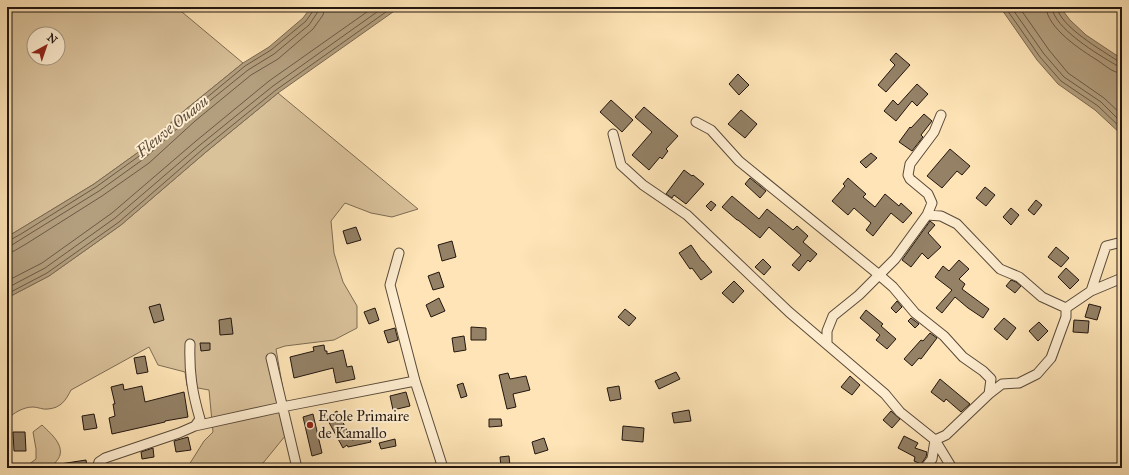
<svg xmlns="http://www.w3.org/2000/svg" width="1129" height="475" viewBox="0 0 1129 475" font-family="'IM FELL Great Primer',serif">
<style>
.green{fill:#d9c19a;stroke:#7e6c54;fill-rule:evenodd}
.water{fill:#b39e7d;stroke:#796851}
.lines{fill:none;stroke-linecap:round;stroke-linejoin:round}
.shore{stroke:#6a5a46;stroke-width:1}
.building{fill:#948166;stroke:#22160f}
.street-casing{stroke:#594a39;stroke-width:11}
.street{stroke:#feedd0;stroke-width:9}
.poi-dot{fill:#8f2418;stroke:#feedd0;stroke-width:1.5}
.labels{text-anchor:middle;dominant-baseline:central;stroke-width:4;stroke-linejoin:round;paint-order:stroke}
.poi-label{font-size:15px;fill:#22160f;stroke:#feedd0;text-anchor:start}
.water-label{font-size:16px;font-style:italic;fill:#5c4c3b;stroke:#feedd0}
</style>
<rect width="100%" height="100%" fill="#fee4b6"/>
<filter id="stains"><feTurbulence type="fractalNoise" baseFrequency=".005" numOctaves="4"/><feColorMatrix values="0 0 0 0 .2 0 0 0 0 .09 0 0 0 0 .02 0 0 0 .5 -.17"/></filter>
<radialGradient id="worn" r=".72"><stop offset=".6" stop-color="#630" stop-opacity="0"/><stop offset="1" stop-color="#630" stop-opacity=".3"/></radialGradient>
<path class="green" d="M7,7h169l67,56 -58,47 -45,41 -46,33 -87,53zM34,34h24v24h-24z
M278,93l140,116 -26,8 -21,-4 -26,-10 -14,18 3,32 9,29 14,24v22l-23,12 -49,6 -9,3 14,81 -31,38h-72l17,-27 9,-9 -4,-42 -22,-4 -2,-14 -27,-7 -9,-18 -78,43c-5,10 -10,18 -23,19 -5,1 -10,-2 -15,-2 -10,0 -19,6 -26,12v-121l42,-22 72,-51 85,-73z
M42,425c7,7 21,18 18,30 -1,4 -6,9 -9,13h-29l6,-3 8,-6v-10l-3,-17z"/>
<path class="water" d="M311,7h89l-122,86 -72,59 -85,73 -72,51 -42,22v-61l87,-53 46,-33 45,-41 58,-47 26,-16 34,-29z
M1000,7h60l10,13 16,15 36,24v76l-27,-25 -37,-26 -21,-24z"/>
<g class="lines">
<path class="shore" d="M1005,7l35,50 21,24 37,25 24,23
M1011,7l33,47 20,23 37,25 21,21
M1019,7l30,43 19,23 36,25 18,17
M1046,7c1,21 35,43 51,53 8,5 15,13 25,13
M1052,7c1,21 47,48 64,58l6,2
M1057,7c2,19 46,44 61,54l4,1
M7,241l3,-1 11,-6 75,-47 46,-33 46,-41 57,-47 26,-16 35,-29 7,-10 1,-4
M7,246l5,-1 11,-7 76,-47 46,-33 46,-42 57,-46 26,-16 35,-29 8,-12 2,-6
M7,252l7,-1 12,-7 76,-48 47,-33 46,-42 56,-46 27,-16 35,-30 10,-14 2,-8
M7,281l35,-18 70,-50 84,-72 73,-60 105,-74
M7,288l38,-20 70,-50 85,-73 73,-59 111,-79
M7,294l40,-21 72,-51 84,-73 73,-59 117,-83"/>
</g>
<path class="building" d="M896,53l14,12 -24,27 -8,-7 17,-20 -5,-5z
M738,74l11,11 -10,10 -10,-11z
M917,84l11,10 -11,12 -5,-5 -16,20 -12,-10 9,-11 5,5z
M611,100l22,20 -11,12 -22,-20z
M644,107l34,29 -12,13 2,2 -6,8 -2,-2 -11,13 -17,-15 20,-23 -17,-15z
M741,110l16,14 -12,14 -17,-14z
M924,114l8,7 -11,14 2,2 -11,14 -13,-9 11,-15 1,1z
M950,149l20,17 -8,9 -5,-4 -15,17 -15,-12z
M871,153l6,5 -11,10 -6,-6z
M684,170l8,6 1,-1 11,9 -18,20 -12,-9 -2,3 -6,-4z
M750,178l16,13 -6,7 -15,-14z
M848,178l18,16 -3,3 12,10 10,-13 14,12 2,-3 11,10 -9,10 -12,-10 -18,23 -7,-6 5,-7 -17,-15 -6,7 -16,-14 13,-15 -2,-2z
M985,187l10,8 -9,11 -10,-8z
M732,196l27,23 8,-10 26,21 4,-4 11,10 -5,6 14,12 -7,8 -2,-2 -9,11 -7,-6 9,-10 -32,-28 -9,11 -22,-18h-1l-15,-13z
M1036,200l6,5 -8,10 -6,-5z
M711,201l5,4 -5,6 -5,-5z
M1011,208l8,7 -8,10 -8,-8z
M930,221l5,4 -7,8 13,14 -13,12 -6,-6 -11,14 -9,-7z
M356,227l5,13 -14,4 -4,-13z
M452,241l4,16 -14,4 -4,-16z
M691,245l11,16h1l9,11 -11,8 -9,-12 -2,1 -11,-16z
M1056,247l13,11 -8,9 -13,-10z
M763,259l8,8 -7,8 -9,-8z
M959,260l10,9 -10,10 6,5 -3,5 27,20 -6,9 -15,-10 -13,-11 -13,16 -6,-5 16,-18 -17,-13 8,-11 6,5z
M1066,268l13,12 -9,9 -12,-12z
M439,272l5,15 -11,3 -5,-14z
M1011,280l5,2 5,4 -6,7 -9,-7z
M734,281l10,10 -11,12 -11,-10z
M439,298l6,13 -14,6 -5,-12z
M897,301l5,6 -6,6 -5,-5z
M160,304l4,16 -10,3 -5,-16z
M1089,304l12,3 -4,13 -12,-3z
M375,308l4,12 -10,4 -5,-12z
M625,309l11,9 -7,8 -11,-9z
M866,310l17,14 -2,2 15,13 -9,10 -11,-9 4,-5 -20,-17z
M231,318l2,16 -13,1 -1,-15z
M911,318l8,6 -4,4 -7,-7z
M1004,318l12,10 -9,12 -13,-11z
M1074,320l15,1 -1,12 -15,-1z
M1039,322l9,9 -10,10 -9,-10z
M471,327l15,1v12h-15z
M395,328l3,12 -10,3 -4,-12z
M930,333l7,5 -16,21 -2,-1 -7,8 -8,-7 17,-19 2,1z
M464,336l2,14 -12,2 -2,-14z
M200,343h10v7l-9,1z
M324,345l1,6h2v3l16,-4 4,17 5,-1 3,13 -19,4 -3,-15 -39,10 -4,-21 24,-6 -1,-4z
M145,356l3,16 -11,2 -3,-16z
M676,372l4,7 -21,10 -4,-8z
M508,373l2,6 16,-3 4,14 -17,4 3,13 -9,2 -8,-34z
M850,376l10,9 -8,10 -11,-8z
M940,379l30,25 -9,8 -15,-13 -2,3 -13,-10z
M463,383l4,13 -6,2 -4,-13z
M123,384l1,6 18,-4 3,16 39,-10 4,25 -23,4v1l-53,12 -3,-16 6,-2 -2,-12h2l-4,-17z
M619,386l2,13 -11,2 -3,-13z
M406,392l4,14 -17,4 -3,-14z
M689,410l2,11 -17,2 -2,-10z
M337,411l15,29 17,-4 2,6 -23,5 -1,-2 -4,3 -17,-31z
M891,411l9,8 -8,9 -9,-8z
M94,414l3,14 -13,2 -2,-14z
M313,414l9,39 -10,3 -9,-39z
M489,419h12l1,7 -13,1z
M623,426l21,2 -1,14 -21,-2z
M13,432h12l1,19h-12z
M904,436l14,7 -3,5 12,4 -1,5 -5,7 -7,-3 1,-4 -17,-9z
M188,437l3,13 -15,2 -2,-11z
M544,438l4,12 -13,4 -3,-12z
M395,439l1,7 -15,3 -2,-6z
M153,448l1,9 -12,2 -1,-7z
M509,456l1,10 -9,1 -1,-10z
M86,460l1,6 -9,2h-18v-4z"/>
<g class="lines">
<g class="street-casing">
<path id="street" d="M696,122l15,8 28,31 139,113 15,13 22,26 29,23 19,21 20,14 8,8 -2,15 -43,41 -11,5 17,28
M613,134l8,31 22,20 44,30 102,97 96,82 15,18 35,28 -3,19 -7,9
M927,215l14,1 16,8 43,45 19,8 23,20 24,11v9l-15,41 -14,16 -18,9 -17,1 -13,10
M399,253l-9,32 25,96 28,87
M1091,291l15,-45 16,-4
M1066,308l25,-17 31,-13
M827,344v-13l6,-15 26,-21 36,-36 32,-44 5,-12 -4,-9 -18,-15 -2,-4 2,-11 24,-32 7,-17
M271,358l26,110
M195,426l87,-19 133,-26
M97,468l2,-6 6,-4 74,-25 16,-7 5,-7c-8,-27 -11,-47 -10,-75"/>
</g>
<use href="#street" class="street"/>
</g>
<circle class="poi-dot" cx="310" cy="425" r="4"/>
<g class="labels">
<g class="poi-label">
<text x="318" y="416">Ecole Primaire<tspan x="318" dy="17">de Kamallo</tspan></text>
</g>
<g class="water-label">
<text transform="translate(172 126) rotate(-39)">Fleuve Ouaou</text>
</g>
</g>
<rect width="1129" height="475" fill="none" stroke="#fee4b6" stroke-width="24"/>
<rect x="8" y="8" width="1113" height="459" fill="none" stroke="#22160f" stroke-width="2"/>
<rect x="12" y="12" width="1105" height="451" fill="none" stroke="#22160f"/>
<g transform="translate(46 46) rotate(40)"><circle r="19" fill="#feedd0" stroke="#a69783"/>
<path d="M0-3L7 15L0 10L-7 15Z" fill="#8f2418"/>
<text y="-6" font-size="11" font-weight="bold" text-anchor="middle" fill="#22160f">N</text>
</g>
<rect width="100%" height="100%" filter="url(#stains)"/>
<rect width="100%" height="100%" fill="url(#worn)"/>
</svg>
